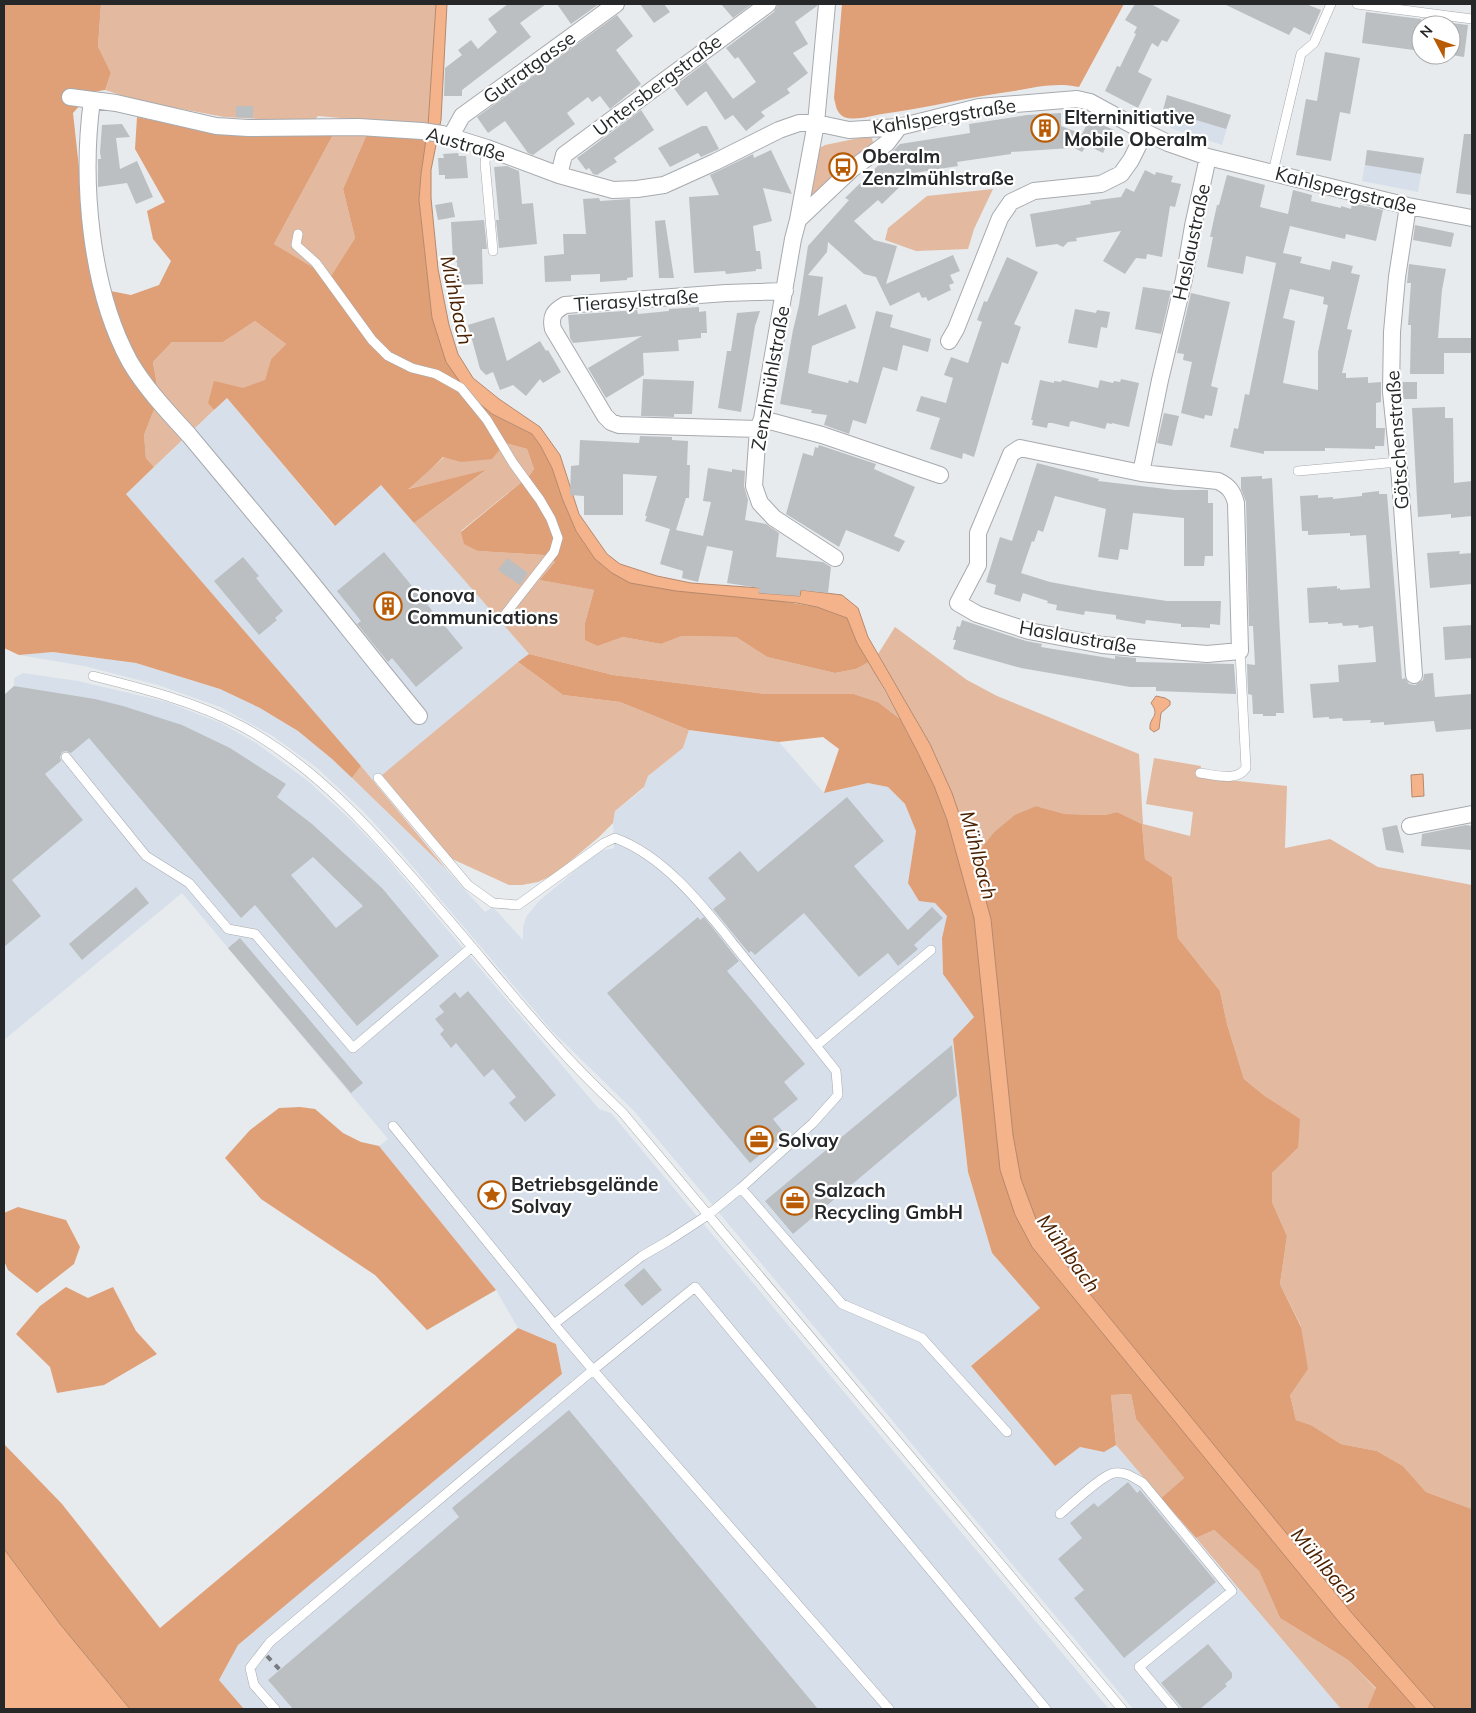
<svg xmlns="http://www.w3.org/2000/svg" width="1476" height="1713" viewBox="0 0 1476 1713" font-family="Mulish,sans-serif">
<style>
.built{fill:#d7e0ea}
.green{fill:#e3b99f}
.forest{fill:#df9f77}
.water{fill:#f4b38a;stroke:#b6896d}
.building{fill:#bbbfc2;fill-rule:evenodd}
.lines{fill:none;stroke-linecap:round;stroke-linejoin:round}
.lane-casing{stroke:#a7aaae;stroke-width:10}
.street-casing{stroke:#a7aaae;stroke-width:18}
.lane{stroke:#fff;stroke-width:9}
.street{stroke:#fff;stroke-width:16}
.rail{stroke:#797c7e;stroke-width:4;stroke-dasharray:6 6;stroke-linecap:butt}
.labels{text-anchor:middle;dominant-baseline:central;stroke-width:4.5;stroke-linejoin:round;paint-order:stroke}
.street-label{font-size:19px;fill:#252728;stroke:#fff}
.poi-label{font-size:19px;font-weight:bold;fill:#252728;stroke:#fff;text-anchor:start}
.water-label{font-size:20px;font-style:italic;fill:#4a2101;stroke:#fff}
</style>
<rect width="100%" height="100%" fill="#e7ebee"/>
<path class="built" d="M1179,99l52,16 -9,30 -52,-17z
M1367,150l57,8 -6,34 -56,-11z
M227,398l107,128 47,-41 148,169 -155,128 -248,-288z
M53,652l83,11 84,26 40,19 38,23 34,28 115,111 38,42 8,-5 30,33v-13l3,-10 12,-15 52,-44 10,-7 14,-3 -1,-25 2,-12 28,-22 5,-13 35,-28 6,-18 90,12 45,51 44,-10 20,4 17,17 11,27 -8,52 27,20 12,13 -5,22 1,36 31,43 -21,22 15,133 24,81 48,55 -69,58 84,100 25,-19 24,5 12,-7 225,264h-208l-499,-598 -83,-81 -155,-183 -32,-35 -48,-45 -45,-32 -51,-28 -62,-22 -74,-19 -65,-11z
M23,673l55,8 89,21 54,21 35,20 52,38 43,39 30,31 218,258 12,4 498,596h-865l-25,-29 19,-35 324,-271 -6,-30 -38,-16 -22,-38 -117,-144 9,-7 -206,-246 -178,147v-345l10,-9v-8z"/>
<path class="green" d="M101,4h335l-8,122 -110,-10 -5,6 -89,-5 -85,-16 -34,-11 6,-17 -13,-25z
M334,133l33,1 -24,55 12,49 -25,41 -56,-35z
M864,137l8,1 1,5 -58,52 -6,1 9,-47 7,-4z
M993,189l-19,40 -6,20 -52,2 -31,-11 3,-12 39,-32z
M255,321l31,23 -15,15 -6,22 -57,21 6,8 -60,57 -8,-9 -2,-23 15,-38 -6,-35 19,-20h51z
M505,443l22,6 7,20 -5,7 -68,55 17,20 66,4 11,7 -14,18 53,10 -9,33 13,23 25,-9 38,7 19,-8 56,1 31,20 68,16 21,-4 13,-7 31,57 -22,-17 -24,-8h-88l-153,-19 -84,-21 -115,-131 71,-52 -78,18 23,-19 14,-13 16,5z
M895,627l72,53 30,16 142,58 4,70 47,12 3,-24 -47,-8 8,-46 47,8 -1,11 87,9 -2,62 45,-9 48,28 94,18v624l-46,-17 -23,-26 -26,-15 -36,-7 -30,-19 -15,-5 -6,-25 11,-69 -21,-42 7,-48 -15,-34v-29l26,-25 -32,-51 -22,-18 -17,-55 -7,-33 -42,-53 -6,-61 -27,-18 -3,-35 -25,-12 -12,3 -40,-1 -29,-8 -21,10 -21,16 -20,25 -22,-64 -22,-49 -52,-90z
M518,662l45,33 57,7 69,28 -6,18 -35,28 -4,11 -29,24 -2,12 -14,14 -44,37 -17,8 -16,3h-13l-59,-27 -68,-83z
M361,766l86,104 -95,-92z
M1131,1394l5,25 48,59 -23,20 -45,-53 -5,-50z
M1214,1530l45,41 21,47 68,42 28,29 -9,20h-26l-145,-171z"/>
<path class="forest" d="M4,4h97l-3,43 13,26 -6,17 -13,2 -19,21 9,82 18,94 31,6 28,-10 12,-24 -18,-22 -6,-28 18,-9 -30,-53 2,-32 39,8 158,8 -60,111 56,34 25,-40 -12,-49 24,-55 60,3 -6,37 -2,26 13,118 60,96 40,20 8,11 12,23 10,30 14,33 19,28 17,14 205,34 30,11 10,25 12,19 -13,7 -21,4 -68,-16 -31,-20 -55,-1 -20,8 -38,-7 -25,9 -13,-6v-17l9,-33 -54,-10 15,-18 -11,-7 -66,-4 -14,-7 -3,-12 68,-56 5,-7 -7,-20 -22,-6 -13,16 -32,3 -17,-5 -13,13 -22,19 78,-19 -72,53 -33,-38 -46,41 -108,-128 -13,12 -6,-7 6,-22 29,7 22,-8 6,-21 15,-15 -31,-23 -32,21h-51l-19,20 6,35 -15,38 2,23 8,9 -28,27 235,272 -9,12 -20,-19 -34,-28 -38,-23 -40,-19 -84,-26 -83,-11 -34,3 -15,-7z
M842,4h282l-45,83c-21,-5 -44,0 -65,4 -44,6 -88,17 -132,23 -11,2 -27,7 -38,3 -8,-4 -8,-12 -10,-19z
M529,654l84,21 153,19h88l24,8 22,17 17,32 17,35 13,34 12,42 15,-5 20,-25 21,-17 21,-9 29,8 40,1 12,-3 25,12 3,35 27,18 6,61 42,53 7,33 17,55 22,18 34,22 -2,29 -26,25v29l15,34 -7,48 21,43 7,42 -18,26 6,25 15,5 30,19 36,7 26,15 23,26 46,17v200h-105l9,-21 -28,-28 -68,-42 -21,-47 -45,-41 -18,8 -35,-40 23,-20 -48,-59 -5,-25 -20,1 5,50 -12,7 -24,-5 -25,19 -84,-100 69,-58 -48,-55 -24,-81 -15,-133 21,-22 -31,-43 -1,-36 5,-22 -12,-13 -16,-2 -11,-18 8,-52 -11,-27 -17,-17 -20,-4 -44,10 15,-44 -16,-12 -44,5 -90,-12 -69,-28 -57,-7 -45,-33z
M300,1107l15,2 28,24 18,9 18,4 117,144 -69,40 -52,-55 -114,-76 -36,-41 25,-28 29,-22z
M18,1207l48,13 14,27 -6,17 -37,29 -29,-23 -4,-9v-48z
M66,1287l22,11 25,-11 23,44 21,23 -53,31 -47,8 -7,-26 -34,-33 24,-28z
M518,1328l38,16 6,30 -324,271 -19,35 25,29h-114l-70,-85 -56,-75v-105l58,60 98,124z"/>
<path class="water" d="M436,4h11l-6,116 -10,50v28l7,71 11,56 9,29 15,24 26,21 41,28 20,28 19,59 28,40 13,10 37,12 34,7 69,5 -1,5 41,3 1,-6 41,5 16,13 10,29 62,107 22,49 22,64 17,62 22,216 8,44 15,40 23,37 292,356 85,97h-20l-77,-87 -307,-375 -17,-32 -15,-45 -26,-252 -27,-98 -13,-34 -17,-35 -32,-61 -28,-47 -10,-25 -30,-11 -20,-4 -121,-12 -46,-8 -18,-10 -17,-14 -19,-28 -14,-33 -10,-30 -12,-23 -8,-11 -40,-20 -23,-19 -23,-33 -14,-44 -13,-118 2,-26 7,-48z
M1156,696l9,2 5,3v4l-9,8 -2,16 -5,3 -4,-3c-1,-13 11,-12 1,-26z
M1423,774l1,22 -12,1 -1,-22z
M4,1549l56,75 70,85h-126z"/>
<path class="building" d="M508,4h38l-26,19 11,14 -69,53v6h-18l1,-28 17,-13 -4,-5 13,-10 7,9 19,-17 -9,-13z
M557,4h42l-28,20z
M640,4h24l6,8 -16,11z
M721,4h31l-19,14z
M778,4h39v2l-22,16 13,22 -15,9 15,20 -21,16 3,4 -29,19 4,4 -19,15 -13,-16 -8,5 -19,-29 -19,15 -14,-19 33,-25 27,37 23,-17 -18,-25 -3,2 -9,-11 48,-36z
M1135,4h16l29,16 -13,22 -5,-2 -4,7 -6,-4 -14,29 14,7 -14,29 -33,-17 12,-25 3,1 16,-33 -2,-1 3,-6 -12,-7z
M1224,4h82l15,6 -11,25 -16,-8 -5,8z
M1366,12l55,7v32l-59,-8z
M617,15l16,21 -17,14 25,34 -31,25 -10,-13 -8,6 -4,-5 -21,16 8,11 -42,31 -5,-2 -23,-32 -17,12 -11,-16z
M1451,23l17,2 -4,32 -13,-2z
M1325,52l35,6 -10,56 -10,-2 -9,49 -35,-6 10,-56 11,2z
M1167,95l64,20 -5,14 -63,-19z
M236,106h17v12l-17,-1z
M641,110l13,20 -40,28 3,4 -20,13 -4,-1 -4,-6 -3,2 -9,-12z
M1061,113v13l21,8 6,-12 6,3 2,-3 18,8 -11,23 -16,-8 -5,7 -11,-6 -1,2 -59,4v2l-54,8 1,4 -44,7 -32,31 -4,-4 -24,21 20,19 23,6 -11,38 67,-29 7,16 -10,4 4,8 -5,2 2,5 -23,11 -2,-4 -4,1 -3,-6 -29,14 -14,-29 -12,-3 -36,-32 -1,10 -19,23 15,2 -5,39 28,-12 10,24 -44,18 -4,27 40,10 1,-3 9,3 18,-72 17,4 -3,12 41,12 -3,13 -25,-7 -6,26 -14,-4 -17,57 -13,-4 -4,14 -25,-9 3,-10 -16,-2 1,-3 -32,-6 13,-74 6,-25 9,-59 41,-46 -4,-2 55,-54 70,-11 -1,-9 58,-9z
M122,124l8,13 -14,1 4,31 17,-8 16,36 -17,7 -9,-21 -29,4v-28h3l-1,-7 2,-27z
M702,126h5l12,23 -18,8 -3,-4 -28,14 -12,-19z
M1464,134h8v61l-16,-2z
M771,150l21,44 -29,-6 9,33 -19,5 3,25h4l2,18h-6v2l-30,3 -1,-3 -31,2 -5,-76 30,-2 -9,-20 43,-21 1,4z
M1367,150l57,8 -3,16 -56,-9z
M458,153l1,3h7l2,22 -23,1v-4h-6l-1,-17h6l-1,-4z
M507,166l12,5 3,33 11,-1 4,41 -38,4 -3,-28h3l-5,-53z
M1145,170l10,5 1,-3 17,4 -2,6 10,2 -6,23 -5,-1 -8,51 -15,-3 -1,5 -10,-1 -11,16 -22,-13 18,-30 -45,7 1,3 -9,1 -5,5 -6,-3 -21,3 -6,-33 61,-10 -1,-3 31,-4 5,-9 8,4z
M1227,175l38,10 -5,22 28,7 5,-24 19,5 -1,6 30,7v-2l10,3 1,-6 31,7 -7,31 -30,-7 -1,5 -55,-13 -7,27 19,4 -2,6 30,7 2,-9 21,5 -2,7 9,2 -13,54 5,1 -10,43h4v5l22,-1v6l13,-1v20l-5,1v25h9l-1,18h-9v3l-50,-1v3h-61v3l-34,-7 4,-19 4,1 7,-35 4,1 27,-132 -30,-7 -3,18 -36,-7 6,-30h-3l7,-32h2zM1290,289l34,8 -1,7 5,1 -10,47v38l-35,-7 12,-62 -12,-3z
M599,198l1,3 30,-2 3,78 -6,1v2l-27,2v-8l-29,1v6l-26,1 -1,-26 20,-2 -1,-20h23l-3,-35z
M452,202l3,15 -17,3 -3,-15z
M484,220l3,29h-5l1,35 -25,1 -1,-23h-4l-2,-40z
M665,220l9,58h-15l-4,-57z
M1415,225l39,8 -3,14 -38,-7z
M1007,257l31,15 -24,52 7,3 -13,37 -6,-2 -28,95 -11,-4 -1,6 -32,-10 10,-31 -24,-7 5,-15 25,7 7,-25 -9,-3 7,-18 17,6 14,-41 -5,-2 7,-19 3,1z
M1409,264l37,5 -4,21 -4,48h34v15h-28v21h-34l1,-49h-3l3,-42h-4z
M1143,287l28,4 -10,43 -26,-5z
M1191,293l39,9 -19,84 7,2 -6,28 -7,-1 -1,4 -23,-6 11,-51 -9,-2 1,-6 -7,-1z
M699,307v5l7,-1 1,22h-6v5l-23,2 1,11 -36,2 1,22 -38,23 -18,-30 54,-32 -69,7 -3,-5 -2,-23 69,-5 1,4 31,-3v-2z
M1075,309l21,4 1,-3 13,2 -3,16 -6,-1 -4,21 -29,-5z
M760,311l-5,15 -14,86 -23,-4 9,-57h4l6,-38z
M494,317l13,44 33,-20 6,10 2,-1 13,22 -18,11 -3,-4 -14,17 -13,-11 -13,5 -7,-18 -7,3 -6,-6 -12,-44z
M643,379l51,2 -2,33h-18v3l-33,-1z
M1121,379l18,4 -10,44 -17,-4v1l-5,-1 -2,6 -33,-8 -2,1 -1,5 -17,-4h-4l-1,5 -15,-3 1,-5h-2l9,-40 14,3v-2l7,1 1,-2 36,8 2,-8 13,3 1,-2 6,1z
M1401,382h16v17h-15z
M1445,407v11h8l1,65 18,-2v35l-21,2v-4l-33,3 -6,-109z
M1164,413l15,3 -7,30 -15,-3z
M640,436l32,1v3l16,1 -1,24h3l-1,33h-3l-10,32 27,6 8,-34 -8,-1 5,-33 24,4v-3l13,2 -1,15 4,14 -3,20 21,4 13,9 -3,24 47,5 8,5 -3,26 -28,-3v6l-41,-3v-5l-32,-5 6,-32 -26,-5 -9,36 -16,-4 1,-7 -23,-7 10,-35 -25,-8 2,-5h-2l12,-40 -34,-2v41h-39v-19l-14,-1 1,-29 8,-1 1,-25 59,3z
M819,445l57,19 -2,5 41,18 -21,49 11,5 -6,11 -53,-22 -7,17 -53,-33 17,-61 10,3 2,-9 3,1z
M1037,463l62,16 -1,2 77,9h33v13h5v53h-8l-1,10h-20v-48l-51,-5 -5,37 -8,-1 -2,11 -20,-3 8,-48 -51,-13 -12,36 -5,-2 -4,12 -2,-1 -11,32 29,9 49,9 68,10h54l-1,24 -10,-1v4l-16,-1h-13v-3l-35,-4 -1,4 -29,-5v-4l-31,-4 -1,4 -28,-5 1,-5 -10,-2 1,-2 -25,-8 -3,9 -26,-8 2,-9 -10,-3 14,-45 12,4z
M1262,476v3l10,-1 12,235h-8v3h-13v-2h-10l-1,-19 -4,-1 -1,-30 8,1 -2,-39h-4l-3,-124 -5,-13v-12z
M1379,491v3h8l15,185 3,-1 4,6 6,1 8,-5 1,-6 9,-1 2,24 37,-3v35l-36,3 -2,-11 -50,4v-3l-14,1 1,-3 -28,1 -1,-3 -13,1v-2l-16,1 -3,-34 29,-2 -1,-17 38,-3 -3,-36 -14,2 -1,-3 -15,1 -1,-3 -14,1v-2l-19,1 -2,-35 30,-2v3l3,-1v2l30,-2 -4,-53 -16,1v-3l-42,2v-4h-6l-2,-35 18,-1v3l15,-1v2l29,-3v-3z
M1460,551l-1,3 13,-1v31l-42,4 -3,-35z
M384,552l79,96 -47,39 -24,-29 -4,4 -31,-38 4,-3 -24,-30z
M243,557l16,19 -3,2 27,33 -8,7 2,2 -18,15 -45,-54z
M507,558l21,15 -8,12 -22,-15z
M962,620l64,21 16,3 -1,3 74,12v-3l21,2v4l98,2 2,30 -80,-3v-4h-26l-109,-19 -68,-19 3,-9h-3l4,-14 3,1z
M1472,625v33l-27,2 -2,-33z
M14,686l81,13 28,7 59,19 48,23 56,36 -9,13 35,27 70,64 57,68 -82,70 -102,-121 -14,13 -152,-180 -18,15 -5,-2 -4,1 -2,5 1,4 -16,13 38,46 -71,60 29,36 -37,31v-252zM313,857l50,49 -27,22 -45,-53z
M847,797l37,44 -30,25 54,64 24,-23 11,11 -29,27 4,4 -20,17 -10,-13 -29,24 -55,-64 -49,42 -4,-4 -2,2 -36,-44 13,-10 -18,-21 32,-27 18,21z
M1397,825l3,11 4,17 -18,-3 -4,-22z
M1466,825l6,1v24l-51,-4 1,-12z
M136,887l13,16 -67,57 -13,-16z
M698,917l2,3 4,-3 35,44 -12,10 78,93 -21,18 14,17 -25,20 12,15 -35,29 -143,-170z
M240,938l123,145 -12,10 -123,-145z
M468,991l88,104 -31,27 -16,-19 7,-6 -23,-28 -9,8 -28,-34 -5,5 -11,-14 4,-4 -9,-11 9,-7 -5,-6 16,-14 5,6z
M952,1045l5,51 -164,138 -28,-33z
M644,1268l18,22 -20,16 -18,-21z
M569,1410l249,299h-525l-25,-29 191,-163 -7,-9z
M1128,1482l9,11 3,-3 76,92 -92,76 -50,-60 10,-8 -26,-31 24,-21 -12,-15 24,-20 4,4z
M1208,1644l24,29v5l-7,6 2,2 -27,23h-17l-22,-26z"/>
<g class="lines">
<g class="lane-casing">
<path id="lane" d="M1357,4l115,15
M487,148l-2,15 8,88
M1273,172l28,-118 13,-11 17,-39
M298,234l-2,11 20,18 56,77 16,16 24,12 24,6 25,14 26,32 26,43 27,37 11,19 7,19 -4,14 -54,69
M1298,471l100,-9
M93,676c52,13 103,26 150,51 84,46 145,122 206,193 37,43 71,86 109,127 20,23 42,44 64,65l500,597
M66,757l80,99 43,27 39,46 27,5 98,114 119,-101
M1200,773c15,2 37,9 46,-5l-6,-117
M816,1046l115,-96
M393,1126l161,198
M741,1188l101,116 80,34 85,94
M1060,1514c11,-9 42,-39 54,-41 11,-2 20,5 29,10l89,108 -93,76 35,42
M275,1709l-21,-24 -4,-17 20,-26 323,-272 -39,-46 88,-68 26,-15 40,-26 33,-27 72,-65 25,-28 -2,-24c-29,-37 -59,-73 -89,-110 -36,-44 -77,-103 -132,-123l-11,5 -86,62 -25,-2 -25,-18 -90,-107
M889,1709l-296,-339 102,-83 351,422"/>
</g>
<g class="street-casing">
<path id="street" d="M70,97l46,6 100,23 32,2 111,-1 63,4 20,3 45,14 72,27 54,15 24,-1 27,-4 51,-23 64,-32 20,-7h17l33,7 50,-3 80,-20 98,-8 13,3 55,30 23,11 40,14 200,49 64,12
M92,100c-11,81 -2,189 38,262 16,27 38,50 59,73 25,30 50,60 75,90 53,63 103,128 155,191
M451,136l11,-20 154,-112
M559,175l5,-20 204,-151
M1408,206l-11,71 -5,55 -1,60 9,87 14,196
M798,220l18,-97 11,-119
M949,341l7,-12 44,-111 11,-16 23,-11 67,-7 20,-10 10,-14 14,-28
M762,419l60,16 118,40
M758,429l-139,-4 -8,-3 -6,-6 -52,-87c-3,-13 1,-18 12,-24l161,-12 59,-2
M1020,448l121,25 77,8c11,5 15,11 18,22l4,148 -33,3 -105,-9 -73,-14 -52,-17 -19,-11 20,-38v-32l33,-79z
M1141,473l19,-93 24,-101 9,-53 15,-69
M835,558l-61,-40 -14,-15 -6,-17 4,-57 4,-10 31,-180 5,-19 54,-51 35,-26 12,-16
M1410,826l62,-12"/>
</g>
<use href="#lane" class="lane"/>
<use href="#street" class="street"/>
<path class="rail" d="M267,1656l13,14"/>
</g>
<defs>
<g id="building-ring" transform="scale(1.4375)"><circle r="9.5" fill="#fff" stroke="#b85b04" stroke-width="1.5"/><path d="M-4-6H4V6H1V3H-1V6H-4ZM-2.5-4.3h1.7v1.8h-1.7ZM.8-4.3h1.7v1.8H.8ZM-2.5-1h1.7V.8h-1.7ZM.8-1h1.7V.8H.8Z" fill="#b85b04"/></g>
<g id="bus-ring" transform="scale(1.4375)"><circle r="9.5" fill="#fff" stroke="#b85b04" stroke-width="1.5"/><path d="M-5-6H5V4H4V6H2V4H-2V6H-4V4H-5ZM-3.5-4V0h7V-4ZM-3.5 1.2v1.5H-2V1.2ZM2 1.2v1.5H3.5V1.2Z" fill="#b85b04"/></g>
<g id="office-ring" transform="scale(1.4375)"><circle r="9.5" fill="#fff" stroke="#b85b04" stroke-width="1.5"/><path d="M-6-3h4V-5.5h4V-3h4V5H-6ZM-1-4.5V-3h2v-1.5ZM-6 0V1H6V0Z" fill="#b85b04"/></g>
<g id="sight-ring" transform="scale(1.4375)"><circle r="9.5" fill="#fff" stroke="#b85b04" stroke-width="1.5"/><path d="M0-6L1.8-2.2L6-1.7L2.9 1.2L3.7 5.4L0 3.3L-3.7 5.4L-2.9 1.2L-6-1.7L-1.8-2.2Z" fill="#b85b04"/></g>
</defs>
<g fill-rule="evenodd">
<use href="#building-ring" x="1045" y="128"/>
<use href="#bus-ring" x="843" y="167"/>
<use href="#building-ring" x="388" y="606"/>
<use href="#office-ring" x="759" y="1140"/>
<use href="#sight-ring" x="492" y="1195"/>
<use href="#office-ring" x="795" y="1201"/>
</g>
<g class="labels">
<g class="street-label">
<text transform="translate(529 67) rotate(-36)">Gutratgasse</text>
<text transform="translate(657 85) rotate(-37)">Untersbergstraße</text>
<text transform="translate(944 116) rotate(-9)">Kahlspergstraße</text>
<text transform="translate(466 144) rotate(16)">Austraße</text>
<text transform="translate(1346 190) rotate(14)">Kahlspergstraße</text>
<text transform="translate(1191 242) rotate(-78)">Haslaustraße</text>
<text transform="translate(636 300) rotate(-4)">Tierasylstraße</text>
<text transform="translate(770 378) rotate(-80)">Zenzlmühlstraße</text>
<text transform="translate(1397 440) rotate(-94)">Götschenstraße</text>
<text transform="translate(1078 637) rotate(10)">Haslaustraße</text>
</g>
<g class="poi-label">
<text x="1064" y="117">Elterninitiative<tspan x="1064" dy="22">Mobile Oberalm</tspan></text>
<text x="862" y="156">Oberalm<tspan x="862" dy="22">Zenzlmühlstraße</tspan></text>
<text x="407" y="595">Conova<tspan x="407" dy="22">Communications</tspan></text>
<text x="778" y="1140">Solvay</text>
<text x="511" y="1184">Betriebsgelände<tspan x="511" dy="22">Solvay</tspan></text>
<text x="814" y="1190">Salzach<tspan x="814" dy="22">Recycling GmbH</tspan></text>
</g>
<g class="water-label">
<text transform="translate(457 300) rotate(78)">Mühlbach</text>
<text transform="translate(979 855) rotate(75)">Mühlbach</text>
<text transform="translate(1069 1253) rotate(54)">Mühlbach</text>
<text transform="translate(1325 1565) rotate(50)">Mühlbach</text>
</g>
</g>
<rect width="1476" height="1713" fill="none" stroke="#252728" stroke-width="10"/>
<g transform="translate(1436 40) rotate(311)"><circle r="24" fill="#ffffff" stroke="#a8a9a9"/>
<path d="M0-4L9 19L0 12L-9 19Z" fill="#b85b04"/>
<text y="-8" font-size="14" font-weight="bold" text-anchor="middle" fill="#252728">N</text>
</g>
</svg>
